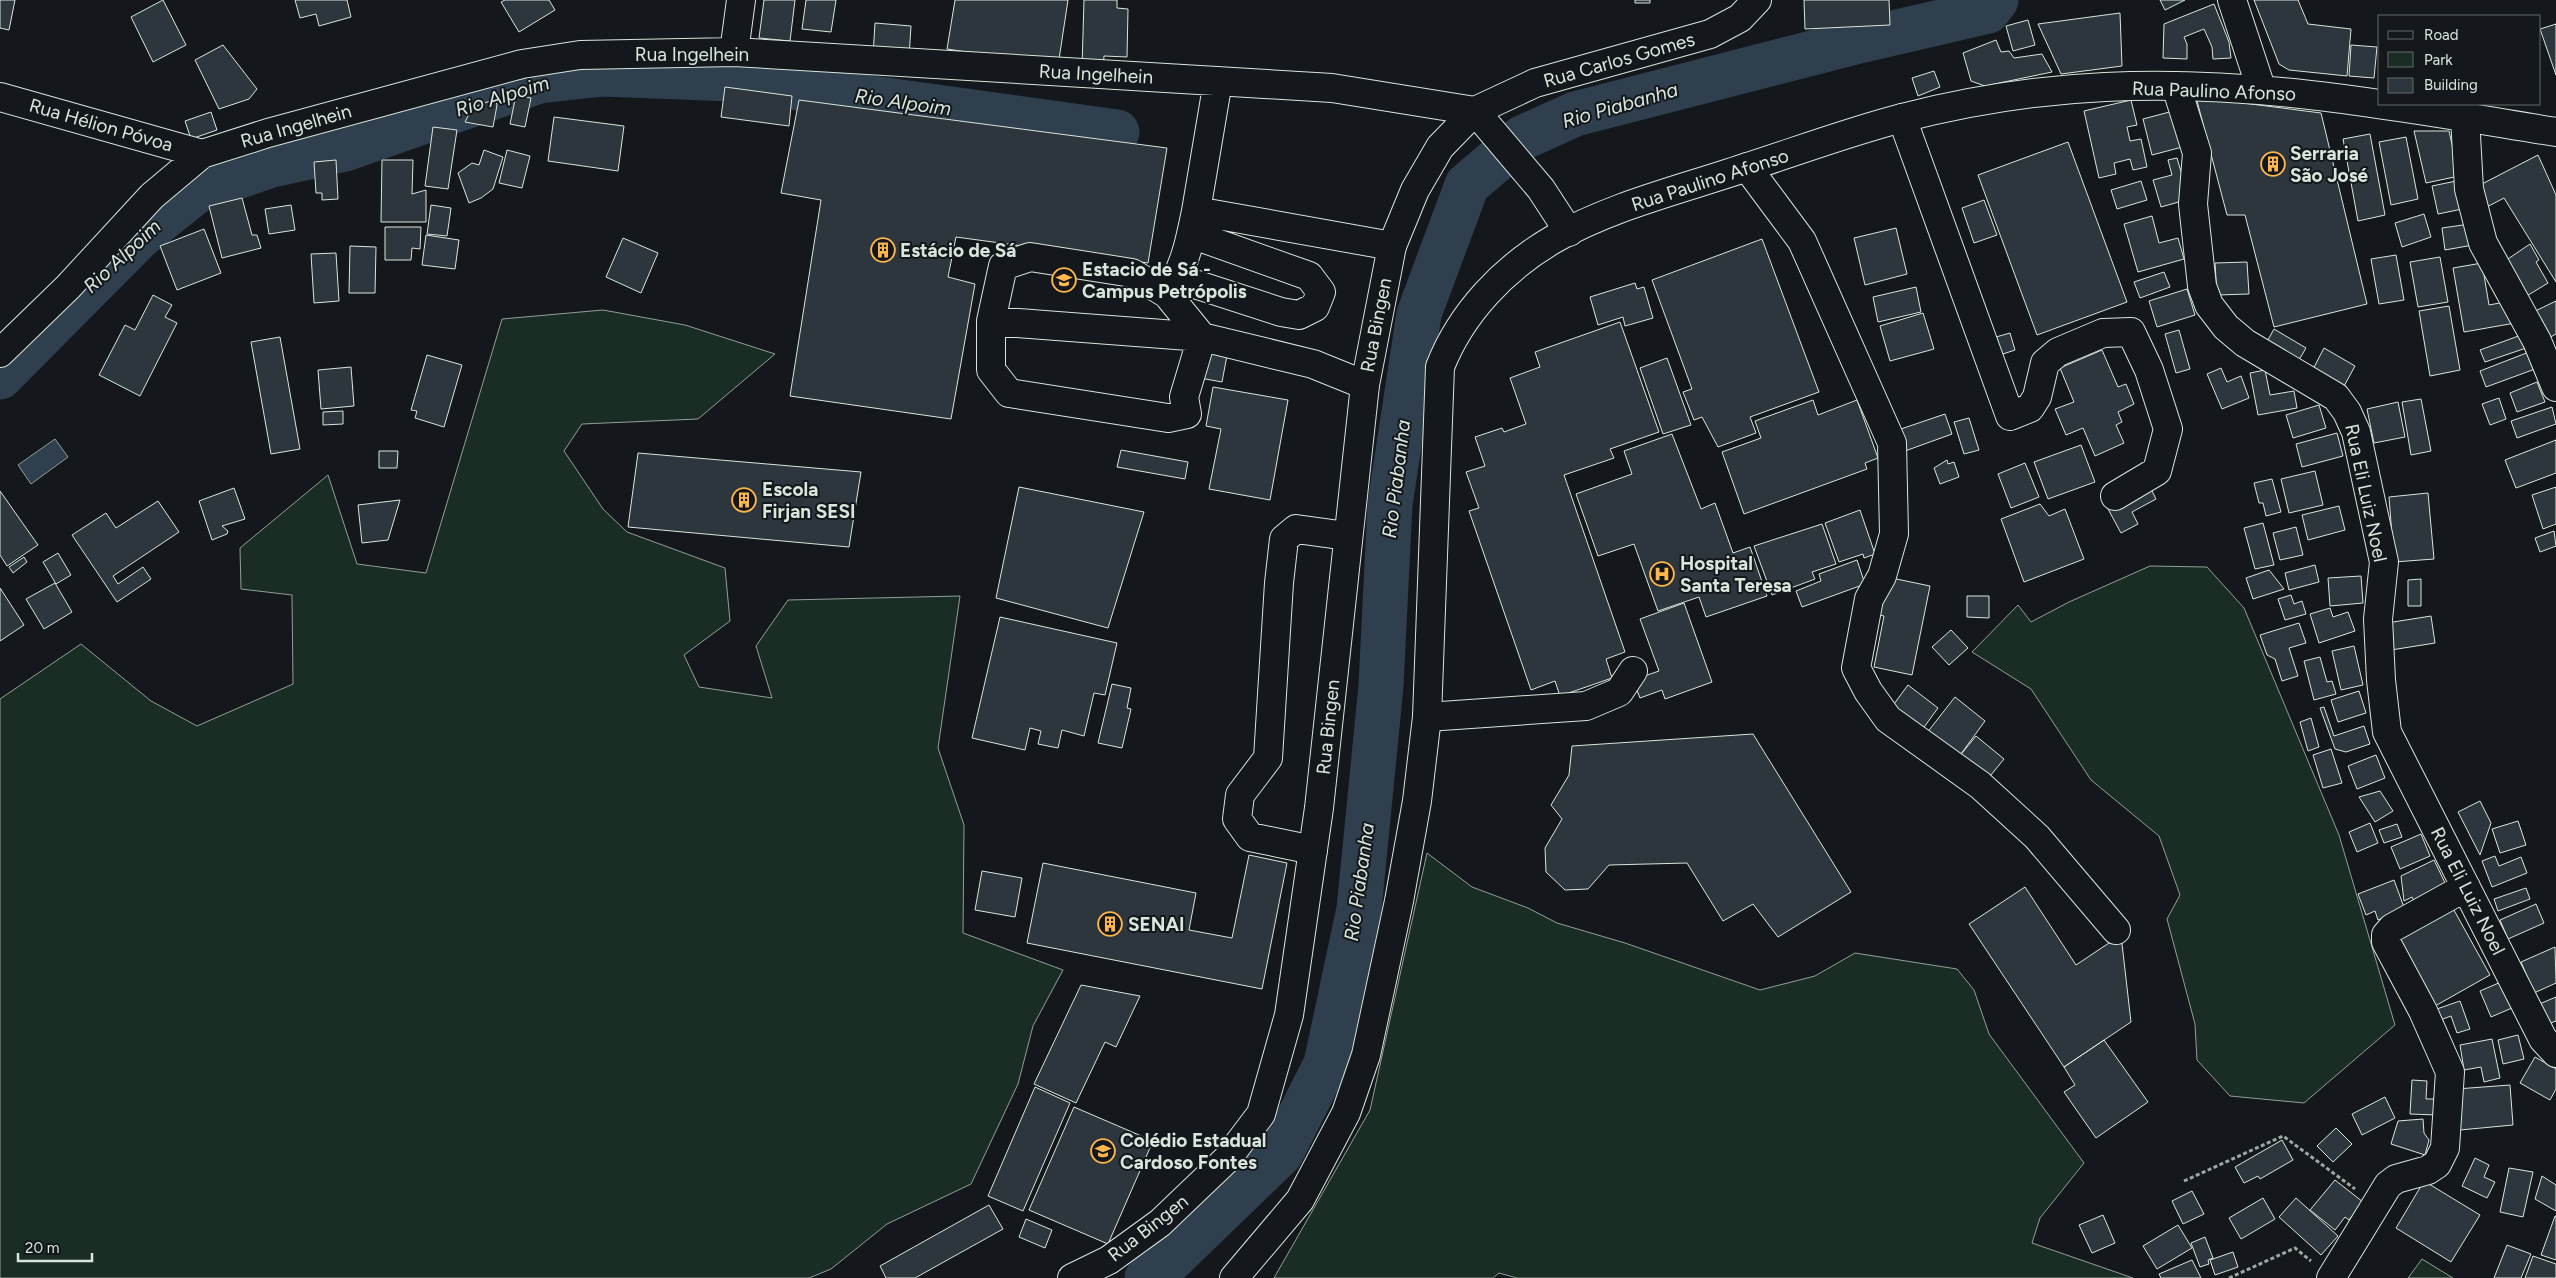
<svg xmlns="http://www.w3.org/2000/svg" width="2556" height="1278" viewBox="0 0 2556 1278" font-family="Figtree,sans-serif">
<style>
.green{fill:#1a2d24;stroke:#939e99}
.water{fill:#2f3f4d;stroke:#939e99}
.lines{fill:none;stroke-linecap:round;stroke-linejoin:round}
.river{stroke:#2f3f4d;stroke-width:45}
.building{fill:#2c363c;stroke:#d8e6dc}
.minor-casing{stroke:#d8e6dc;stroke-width:30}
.major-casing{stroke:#d8e6dc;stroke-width:30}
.path{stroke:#9da8a2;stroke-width:3;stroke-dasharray:4 2.5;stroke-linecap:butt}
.minor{stroke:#14181c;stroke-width:28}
.major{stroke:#14181c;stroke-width:28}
.labels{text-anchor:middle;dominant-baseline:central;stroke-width:4;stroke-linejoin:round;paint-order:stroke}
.street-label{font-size:19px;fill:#d8e6dc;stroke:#14181c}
.poi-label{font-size:19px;font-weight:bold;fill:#d8e6dc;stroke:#14181c;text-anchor:start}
.water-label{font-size:20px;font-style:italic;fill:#d8e6dc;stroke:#14181c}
</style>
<rect width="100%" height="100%" fill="#14181c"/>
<path class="green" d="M603,310l82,15 90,29 -77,65 -116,5 -18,27 39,58 24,23 98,36 5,53 -46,34 15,32 73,11 -16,-52 32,-46 172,-4 -22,152 26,77 -1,108 100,37 -30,56 -15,58 -47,100 -84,40 -56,45 -22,9h-809v-579l81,-55 70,57 46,25 96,-42 -1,-89 -51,-6 -1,-41 88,-73 29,89 69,9 76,-254z
M2150,566l57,1 37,41 95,227 56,190 -91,78 -74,-7 -33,-36 -2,-36 -28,-105 13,-24 -21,-59 -68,-56 -60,-91 -59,-37 46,-47 13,17 38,-20z
M1427,853l45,34 56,21 29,15 68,20 135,47 55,-14 40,-23 102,16 17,21 15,44 95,129 -44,55 -8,25 101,35h-616l-18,-5 -6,5h-219l96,-168z
M2422,1259l31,19h-45z"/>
<path class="water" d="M55,439l13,18 -37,27 -13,-19z"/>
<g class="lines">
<path class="river" d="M0,377l139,-140 59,-47 74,-25 73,-16 194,-68 64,-7 130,5 384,53
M1147,1278l13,-8 121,-117 45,-89 33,-155 22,-223 9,-182 29,-190 48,-129 55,-47 53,-24 288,-74 125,-29 8,-11"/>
</g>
<path class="building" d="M0,0h15l-6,30 -9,-2z
M163,0l23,45 -33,17 -22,-45z
M295,0h52l4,17 -32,9 -3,-12 -16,4z
M505,0h44l6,10 -36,22 -18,-30z
M764,0h31l-5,41 -31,-3z
M806,0h30l-5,32 -29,-3z
M955,0h113l-10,66 -111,-17z
M1084,0h33v8l11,1 -1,48 -23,-1 -1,12 -21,-1z
M1635,0h15v3h-15z
M1804,0h85l1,25 -85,4z
M2160,0h25l-20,10z
M2254,0h44l10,24 43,5 -4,47 -58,-6 -10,-6z
M2214,4l15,38 2,16 -18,1 -1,-12 -8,-18 -20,8 3,7v15l-24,-1 1,-34z
M2120,13l2,53 -61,8 -23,-50z
M2028,20l7,25 -22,6 -7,-25z
M875,23l36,3 -2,31 -36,-2z
M2556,24v51l-16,-46z
M1996,40l5,12 8,-1 5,7 28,-4 10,18 -67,14 -14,-5 -8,-28z
M223,45l34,44 -8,10 -30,10 -24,-49z
M2351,45l26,2 -3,31 -25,-2z
M1934,71l6,16 -22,9 -6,-18z
M725,87l67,9 -3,30 -68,-9z
M516,95l15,3 -6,29 -15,-3z
M2196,97l125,16 46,191 -93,23 -29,-112h-18z
M495,99l2,6 -4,22 -28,-5 7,-14z
M799,100l368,48 -19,115 -192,-26 -8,40 27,7 -24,135 -161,-23 31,-196 -40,-7z
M2131,100l6,25 -10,2 3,14 11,-2 6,28 -14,3 -3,-11 -16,4 2,11 -17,4 -15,-67z
M2177,110l9,36 -34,9 -9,-36z
M211,112l6,18 -26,9 -6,-18z
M554,117l70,9 -6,45 -70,-10z
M433,127l24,3 -9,59 -23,-3z
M2414,131h35l10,45 -33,7z
M2370,134l15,81 -27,6 -15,-82z
M2406,137l12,62 -27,6 -12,-63z
M2068,142l59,160 -90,33 -59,-160z
M484,150l19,7 -10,32 -12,9 -12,5 -11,-30 14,-10 7,2z
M507,150l23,6 -8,32 -23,-5z
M2538,155l18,40v87l-52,-84 -21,11 -3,-24z
M2177,158l12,41 -28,8 -8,-27 19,-5 -4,-15z
M336,160l2,39 -16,1v-7h-6l-2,-31z
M382,160h31l-1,34 14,-4v32h-45z
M2461,180l6,28 -29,6 -6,-28z
M2141,181l6,19 -30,9 -6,-19z
M242,198l10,37h5l4,13 -39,10 -13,-52z
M1984,200l13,35 -23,8 -12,-35z
M291,205l4,25 -26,4 -4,-25z
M431,205l20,3 -4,28 -20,-2z
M2424,214l7,23 -29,10 -7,-24z
M2152,216l7,27 19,-5 6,21 -46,13 -14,-48z
M2470,224l3,21 -28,5 -3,-22z
M385,227h36l-1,22 -8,-1 -1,12h-26z
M1896,228l11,46 -42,11 -11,-47z
M204,229l17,44 -44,17 -17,-44z
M426,235l33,5 -4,29 -33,-4z
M623,238l35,15 -17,40 -35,-16z
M1762,239l57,153 -69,25 6,16 -38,14 -16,-30 -8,3 -11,-28 9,-3 -40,-109z
M2530,244l9,16 -3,2 12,21 -23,14 -23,-34z
M350,246l26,1 -1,46h-26z
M336,253l3,48 -25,2 -3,-49z
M2396,255l8,45 -25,4 -8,-45z
M2440,257l8,45 -30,5 -8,-45z
M2247,262l2,32 -32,1 -2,-32z
M2482,263l7,42 21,-4 11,21 -57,10 -11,-64z
M2164,272l6,15 -30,11 -6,-16z
M1635,283l2,6 7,-2 9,31 -28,8 -2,-9 -25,8 -8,-28z
M1916,287l5,25 -43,10 -5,-25z
M2187,289l8,26 -38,12 -8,-26z
M153,295l19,10 -7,12 12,6 -37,73 -41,-21 26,-50 10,5z
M2556,301v33l-15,8 -14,-27z
M2449,306l11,64 -30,6 -11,-65z
M1923,313l11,36 -44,12 -10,-35z
M1620,322l39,110 -49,17 4,9 -50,17 61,177 -19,7 6,19 -52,18 -5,-15 -24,9 -62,-179 10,-3 -13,-36 19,-6 -10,-29 27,-9 2,4 22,-8 -16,-46 30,-11 -5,-15z
M2274,329l32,19 -10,17 -32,-18z
M2179,330l11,39 -14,4 -11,-39z
M2010,333l5,17 -21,7 -5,-18z
M2524,334l5,13 -44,15 -5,-12z
M280,337l20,112 -29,5 -20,-112z
M1205,347l23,3 -6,32 -22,-4z
M2324,348l31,18 -12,22 -31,-17z
M2102,350l16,37 8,-3 8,20 -16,8 4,10 -6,3 8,18 -29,13 -12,-28 -17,7 -11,-26 19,-7 -14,-34z
M2529,352l6,17 -49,18 -6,-16z
M427,355l35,10 -18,62 -29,-9 2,-7 -6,-1z
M1667,358l24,67 -28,9 -23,-66z
M351,367l3,39 -33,3 -3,-39z
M2221,368l6,14 14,-6 8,22 -27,11 -15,-35z
M2265,370l5,25 24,-4 3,17 -39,7 -8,-42z
M2537,382l8,20 -28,10 -7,-19z
M1213,387l75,13 -18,100 -61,-11 12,-60 -15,-3z
M2499,398l7,21 -16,6 -8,-21z
M2421,399l10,52 -20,4 -9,-53z
M1813,400l5,15 39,-15 21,58 -13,5 2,6 -123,45 -22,-62 39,-14 -6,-17z
M2398,402l7,35 -31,6 -7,-34z
M2319,405l7,23 -33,10 -7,-23z
M2552,407l4,17 -39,14 -6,-17z
M343,411v13l-20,1v-13z
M1945,414l7,20 -47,17 -7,-21z
M1969,418l10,32 -15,4 -10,-32z
M2337,433l6,23 -41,11 -6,-23z
M1672,434l29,75 14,-6 18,50 17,-6 17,49 -61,21 -7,-20 -41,14 -24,-67 -36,12 -22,-62 56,-20 -8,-23z
M2556,440v33l-40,15 -11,-28z
M2081,445l14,37 -47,17 -14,-37z
M1121,450l67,12 -3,17 -68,-12z
M379,451h19l-1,17h-18z
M638,453l223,19 -12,75 -221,-20z
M1947,460l1,4 6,-2 5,15 -19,7 -6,-16z
M2025,463l14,34 -28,11 -13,-34z
M2315,471l8,34 -34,8 -8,-34z
M2272,479l9,33 -15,4 -3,-13h-4l-5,-20z
M2149,485l7,14 -24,13 6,12 -17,9 -14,-26z
M1019,487l125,25 -36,116 -112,-30z
M2556,487v37l-13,5 -11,-34z
M234,488l11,31 -23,7 6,5 -1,3 -15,6 -13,-39z
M0,491l38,54 -31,21 -7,-11z
M2428,493l6,66 -40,3 -5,-65z
M400,500l-12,40 -26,3 -4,-38z
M158,501l21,31 -66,44 5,8 25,-17 8,12 -34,23 -45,-67 34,-22 10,15z
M2040,504l9,12 16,-7 19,50 -60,23 -23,-63z
M2339,506l6,24 -37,10 -6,-25z
M1860,510l15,44 -11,4 -1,-4 -24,8 -14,-39z
M2263,523l11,42 -19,4 -11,-41z
M1822,524l14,40 -24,8 3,7 -43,16 -18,-49z
M2296,527l7,28 -23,5 -7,-27z
M2554,531l2,15 -16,6 -5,-14z
M58,553l13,22 -15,9 -13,-22z
M24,557l3,5 -14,11 -4,-6z
M1857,560l8,24 -63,23 -6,-16 25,-10 -2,-7z
M2315,565l4,17 -30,8 -4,-17z
M2269,570l15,19 -31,10 -7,-21z
M1882,576l48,10 -18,89 -38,-8 10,-51 -10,-2z
M2361,576l2,27 -33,3 -2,-28z
M2421,579v27h-13v-26z
M55,583l17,29 -28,17 -18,-30z
M0,588l24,37 -24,16z
M2291,595l3,9 8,-3 4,13 -21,6 -7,-21z
M1967,596h22v22l-22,-1z
M1684,603l28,79 -47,17 -3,-9 -22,8 -7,-18 26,-9 -19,-52z
M2330,608l3,9 15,-5 7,19 -36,12 -9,-29z
M2431,616l4,27 -44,7 -4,-27z
M1000,617l117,26 -12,52 -11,-2 -10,43 -22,-6 -4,18 -20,-4 3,-13 -11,-3 -5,22 -53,-12z
M2299,623l7,20 -17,5 9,28 -16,5 -7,-22 -8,-4 -7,-20z
M1951,630l17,18 -19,17 -17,-18z
M2354,646l9,39 -22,5 -9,-39z
M2320,657l7,25 5,-1 4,13 -22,6 -10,-39z
M1112,684l19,4 -4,20 4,1 -9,39 -24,-5z
M1908,685l30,23 -16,22 -31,-22z
M2359,691l7,22 -28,9 -7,-22z
M1955,697l30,24 -27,37 -32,-24z
M2324,707l10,29 30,-10 6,18 -24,8 -11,-3 -15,-41z
M2311,718l8,29 -11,4 -8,-29z
M1753,734l98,158 -73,45 -25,-33 -30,17 -36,-58 -78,2 -21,24 -23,1 -19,-18 -1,-24 17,-29 -11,-14 18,-30 3,-29z
M1976,736l28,23 -18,22 -28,-23z
M2331,749l11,34 -19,5 -10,-33z
M2376,755l9,23 -28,11 -9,-23z
M2380,791l13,20 -18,11 -16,-25z
M2480,801l11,22 -11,32 -22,-43z
M2518,821l8,24 -26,8 -8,-24z
M2370,823l8,20 -21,9 -8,-20z
M2397,824l5,13 -18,6 -5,-13z
M2421,834l9,22 -30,13 -9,-22z
M1249,855l38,8 -25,126 -235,-46 16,-80 153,30 -7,37 43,8z
M2495,856l4,10 22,-9 6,16 -35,14 -10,-26z
M2434,860l13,27 -32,16 -3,-6 -8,4 -3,-25z
M982,871l40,7 -7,39 -40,-7z
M2394,880l11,30 -27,10 -3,-9 -9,4 -8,-21z
M2025,887l51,78 45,-30 10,87 -67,45 -95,-143z
M2526,888l4,11 -32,12 -4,-12z
M2450,903l40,72 -55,31 -40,-72z
M2536,904l8,19 -36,16 -8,-19z
M2555,947l1,36 -22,10 -13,-31z
M2501,982l11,26 -21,9 -11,-26z
M1081,985l59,11 -24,51 -11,-5 -29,61 -42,-19z
M2556,997v24l-11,4 -8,-20z
M2460,1001l10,28 -13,4 -6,-17 -16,6 -4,-11z
M2518,1035l6,24 -21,5 -5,-24z
M2492,1039l8,39 -16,4 -3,-15 -17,3 -4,-25z
M2104,1040l44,62 -52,36 -32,-46 11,-7 -11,-18z
M2535,1057l21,12v20l-6,11 -30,-17z
M2412,1080l15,1 -1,18h12l-1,16 -27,-1z
M2510,1085l3,40 -53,5 -4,-41z
M1035,1087l35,16 -47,108 -35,-15z
M2385,1097l10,21 -33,17 -10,-21z
M1074,1107l79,34 -45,103 -79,-34z
M2423,1119l1,14 5,7 -4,15 -34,-11 7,-23z
M2336,1128l16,16 -19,18 -16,-16z
M2282,1140l11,20 -33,19 -2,-3 -14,7 -9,-16z
M2475,1158l14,7 -5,12 11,5 -8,16 -25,-12z
M2509,1168l24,4 -10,45 -23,-5z
M2542,1176l14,9v26l-21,-12z
M2335,1180l28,22 -14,18 -4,-3 -10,13 -25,-20z
M2424,1181l56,34 -29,47 -55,-34z
M2192,1191l12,23 -21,10 -11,-23z
M2263,1198l12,21 -34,20 -12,-21z
M2296,1198l42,38 -17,19 -42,-38z
M989,1205l14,24 -88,49h-29l-6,-12z
M2103,1215l12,28 -23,10 -13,-28z
M2555,1216h1v44l-15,-5z
M1026,1219l26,11 -7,18 -26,-11z
M2178,1225l14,23 -35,21 -14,-23z
M2205,1237l8,21 -5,2 1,4 -9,3 -9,-24z
M2507,1245l24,9 -10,24h-27z
M2233,1252l5,15 -23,8 -5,-15z
M2533,1256l23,8v14h-31z
M2192,1260l9,18h-40l-2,-4z"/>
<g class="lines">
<g class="minor-casing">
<path id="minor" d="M734,52l7,-52
M2176,86l21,67 -4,51 9,82 7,19 17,22 19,16 91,54 11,15 9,20 28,130 -6,57 3,61 6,52 156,307 13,14
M0,97l202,57
M2465,117l4,72 14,54 54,98 19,46
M1902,118l108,298 20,-8 7,-11 8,-34 13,-11 45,-19 28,-1 18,38 19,59 -11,42 -42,25
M1747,167l55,74 90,202 2,91 -12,42 -13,23 -13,69 12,23 20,28 92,66 57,52 79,93
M1196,211l22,-130
M1191,234l118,42 12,16 -6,15 -16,8 -18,-3 -105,-34c11,-21 15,-43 20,-67l196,35
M1030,257l102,16 35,21 35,43 -18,60 3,17 -19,4 -159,-25 -18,-23v-49l12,-55z
M991,321l211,16 111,27 52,21
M0,353l68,-66 84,-91 50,-42 66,-21 254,-69 58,-9 154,-3 598,36 143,23 66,78 28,43
M1427,717l159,-11 33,-14 14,-21
M1313,850l-63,-13 -13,-18 3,-24 28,-37 11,-175 5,-44 12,-10 51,7
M2331,1278l57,-93 8,-6 32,-9 9,-6 8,-16 5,-76 -27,-61 -37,-69v-7l6,-7 74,-41"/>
</g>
<g class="major-casing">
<path id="major" d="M2232,0l29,88
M1072,1278l37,-18 51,-37 67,-64 34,-45 28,-99 30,-207 46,-423 27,-139 23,-56 25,-43 35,-36 60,-28 175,-49 30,-16 17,-18
M1234,1278l66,-78 46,-87 20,-58 33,-154 18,-100 10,-84 13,-350c21,-54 64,-99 114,-128 54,-31 117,-47 175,-66 58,-18 115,-40 173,-55 66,-17 136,-28 203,-31 152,-8 302,21 451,45"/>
</g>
<path class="path" d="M2184,1181l99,-45 72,53
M2229,1278l66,-30 16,13"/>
<use href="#minor" class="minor"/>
<use href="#major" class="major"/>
</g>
<defs>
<g id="building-ring" transform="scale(1.25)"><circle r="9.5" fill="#14181c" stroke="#ffb74d" stroke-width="1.5"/><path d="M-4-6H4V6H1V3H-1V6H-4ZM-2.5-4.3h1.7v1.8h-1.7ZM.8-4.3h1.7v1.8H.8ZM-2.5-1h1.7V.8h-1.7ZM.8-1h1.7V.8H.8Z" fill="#ffb74d"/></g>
<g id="university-ring" transform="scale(1.25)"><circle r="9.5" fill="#14181c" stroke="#ffb74d" stroke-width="1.5"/><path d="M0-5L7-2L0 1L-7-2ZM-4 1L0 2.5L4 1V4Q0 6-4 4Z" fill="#ffb74d"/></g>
<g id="hospital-ring" transform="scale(1.25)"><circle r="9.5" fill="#14181c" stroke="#ffb74d" stroke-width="1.5"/><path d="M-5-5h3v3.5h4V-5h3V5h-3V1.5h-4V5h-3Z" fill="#ffb74d"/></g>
<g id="school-ring" transform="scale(1.25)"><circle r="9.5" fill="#14181c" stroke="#ffb74d" stroke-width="1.5"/><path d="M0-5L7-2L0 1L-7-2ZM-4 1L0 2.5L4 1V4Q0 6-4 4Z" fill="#ffb74d"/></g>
</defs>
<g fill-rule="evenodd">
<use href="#building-ring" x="2273" y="164"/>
<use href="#building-ring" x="883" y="250"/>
<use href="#university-ring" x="1064" y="280"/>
<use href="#building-ring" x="744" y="500"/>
<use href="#hospital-ring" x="1662" y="574"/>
<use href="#building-ring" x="1110" y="924"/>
<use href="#school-ring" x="1103" y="1151"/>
</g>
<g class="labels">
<g class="street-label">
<text x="692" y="54">Rua Ingelhein</text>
<text transform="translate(1619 60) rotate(-16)">Rua Carlos Gomes</text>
<text transform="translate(1096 74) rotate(3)">Rua Ingelhein</text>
<text transform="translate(2214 91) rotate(2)">Rua Paulino Afonso</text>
<text transform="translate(101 125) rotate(16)">Rua Hélion Póvoa</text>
<text transform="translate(296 126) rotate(-16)">Rua Ingelhein</text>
<text transform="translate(1710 180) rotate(-18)">Rua Paulino Afonso</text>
<text transform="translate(1376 325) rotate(-79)">Rua Bingen</text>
<text transform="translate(2366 493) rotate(78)">Rua Eli Luiz Noel</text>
<text transform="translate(1328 727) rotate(-84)">Rua Bingen</text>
<text transform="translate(2468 891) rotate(63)">Rua Eli Luiz Noel</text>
<text transform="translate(1148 1228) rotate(-38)">Rua Bingen</text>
</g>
<g class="poi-label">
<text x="2290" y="153">Serraria<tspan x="2290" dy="22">São José</tspan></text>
<text x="900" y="250">Estácio de Sá</text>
<text x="1082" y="269">Estacio de Sá -<tspan x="1082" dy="22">Campus Petrópolis</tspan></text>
<text x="762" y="489">Escola<tspan x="762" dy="22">Firjan SESI</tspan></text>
<text x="1680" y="563">Hospital<tspan x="1680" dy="22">Santa Teresa</tspan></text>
<text x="1128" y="924">SENAI</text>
<text x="1120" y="1140">Colédio Estadual<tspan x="1120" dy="22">Cardoso Fontes</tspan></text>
</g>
<g class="water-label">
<text transform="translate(502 96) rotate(-17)">Rio Alpoim</text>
<text transform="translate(903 102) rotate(8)">Rio Alpoim</text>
<text transform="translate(1620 105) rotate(-16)">Rio Piabanha</text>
<text transform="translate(122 256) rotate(-43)">Rio Alpoim</text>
<text transform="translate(1396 479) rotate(-83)">Rio Piabanha</text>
<text transform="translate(1359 882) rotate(-82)">Rio Piabanha</text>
</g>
</g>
<rect x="2378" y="15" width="162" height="90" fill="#14181c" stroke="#626a69"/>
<rect x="2388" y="31" width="25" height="8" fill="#14181c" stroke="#626a69"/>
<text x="2424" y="40" font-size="15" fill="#d8e6dc">Road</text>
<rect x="2388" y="52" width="25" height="15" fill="#1a2d24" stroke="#626a69"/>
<text x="2424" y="65" font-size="15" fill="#d8e6dc">Park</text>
<rect x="2388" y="78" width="25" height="15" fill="#2c363c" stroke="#626a69"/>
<text x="2424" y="90" font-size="15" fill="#d8e6dc">Building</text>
<path d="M18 1253v8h74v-8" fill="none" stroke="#d8e6dc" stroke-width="2.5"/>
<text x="25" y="1253" font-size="15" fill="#d8e6dc" stroke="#14181c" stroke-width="4" paint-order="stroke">20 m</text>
</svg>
